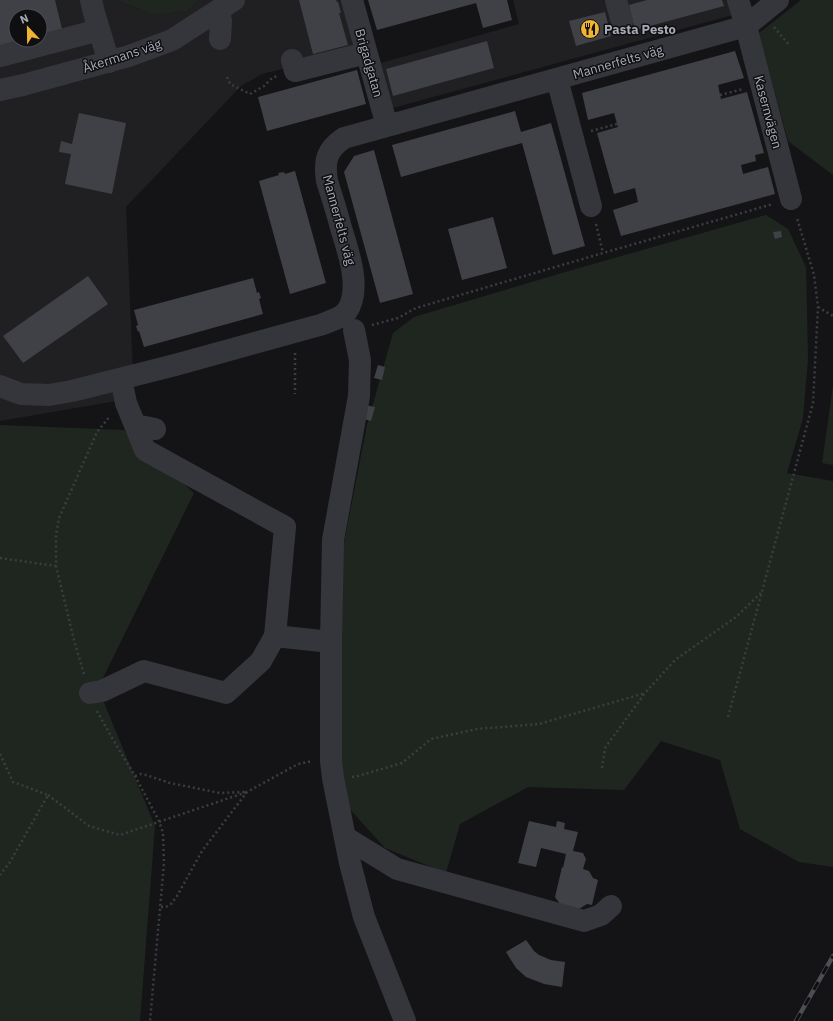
<svg xmlns="http://www.w3.org/2000/svg" width="833" height="1021" viewBox="0 0 833 1021" font-family="'IBM Plex Sans',sans-serif">
<style>
.built{fill:#202023;fill-rule:evenodd}
.green{fill:#1f2620}
.building{fill:#404146}
.lines{fill:none;stroke-linecap:round;stroke-linejoin:round}
.path{stroke:#3b3d42;stroke-width:2.5;stroke-dasharray:2 3;stroke-linecap:butt}
.minor{stroke:#35363b;stroke-width:22}
.rail-casing{stroke:#4c4e54;stroke-width:4.5}
.rail{stroke:#0f0f11;stroke-width:3;stroke-dasharray:9;stroke-linecap:butt}
.labels{text-anchor:middle;dominant-baseline:central;stroke-width:3;stroke-linejoin:round;paint-order:stroke}
.poi-label{font-size:13px;font-weight:bold;fill:#a6abb6;stroke:#0f0f11;text-anchor:start}
.street-label{font-size:13px;fill:#a6abb6;stroke:#0f0f11}
</style>
<rect width="100%" height="100%" fill="#141416"/>
<path class="built" d="M0,0h116l39,15 32,-4 13,-11h147l14,49 -99,25 -21,12 -115,121 8,191 -134,23zM16,16h24v24h-24z
M513,0h224l3,13 -347,95 -12,-45 138,-39z"/>
<path class="green" d="M116,0h84l-13,11 -32,4z
M801,0h32v175l-45,-34 -29,-108z
M766,215l22,14 18,38 2,92 -5,59 -16,55 46,8v386l-34,-5 -59,-33 -20,-69 -59,-19 -37,49 -96,-3 -68,37 -14,49 -61,-25 -39,-43 -9,-49 5,-203 25,-128 26,-92 21,-16 158,-47z
M833,386v79l-11,-2z
M0,425l124,5 70,63 -96,195 57,138 -15,195h-140z"/>
<path class="building" d="M0,0h55l8,33 -23,6v-23h-24v24h17l-33,9z
M299,0h37l1,2h1l3,11h-2l9,32 -35,9z
M368,0h139l5,20 -29,8 -7,-25 -99,27z
M647,0h75l2,6 -89,24 -6,-25z
M605,12l6,24 -35,10 -7,-25z
M487,41l7,27 -101,28 -7,-27z
M735,51l9,27 -26,7 3,14 26,-7 17,61 -9,2 1,6 -15,4 2,9 25,-7 7,27 -154,42 -8,-26 25,-8 -3,-14 -21,6 -17,-61 21,-6 -4,-14 -26,7 -6,-27z
M357,70l9,34 -99,27 -9,-34z
M515,111l6,21 30,-9 34,123 -32,9 -31,-112 -121,34 -9,-32z
M79,113l47,10 -14,71 -47,-10 6,-30 -12,-2 2,-11 11,3z
M374,150l39,144 -33,9 -36,-131 10,-16z
M295,171l31,112 -36,11 -31,-113 20,-6 -1,-2 6,-1 1,2z
M493,217l14,51 -45,12 -14,-51z
M781,231l1,6 -7,2 -2,-7z
M88,276l20,28 -85,59 -20,-27z
M253,278l4,15 2,-1 2,6 -2,1 4,15 -119,33 -5,-16 -1,1 -2,-6 2,-1 -4,-15z
M378,365l7,2 -3,13 -8,-2z
M365,405l10,2 -4,14 -10,-3z
M529,821l27,6 1,-6 8,2 -1,6 14,3 -5,19 10,2 3,6 -3,10 6,2 4,7 5,2 -6,25 -5,-1 -8,5 -19,-5 -5,-7 7,-30 1,1 3,-14 -25,-6 -5,19 -18,-4z
M526,940l8,11 5,4 12,5 14,2 -3,25 -18,-3 -18,-7 -10,-9 -10,-16z"/>
<g class="lines">
<path class="path" d="M774,27l15,18
M227,77l3,7 20,10 14,-8 8,-8 5,-2
M720,95l23,-6
M591,131l26,-7
M596,224l7,29
M818,307l15,9
M372,325l26,-7 18,-10 187,-55 170,-49
M295,353v41
M0,558l56,8
M84,674l-10,-34 -18,-74v-31l3,-17 38,-86 13,-16
M97,711l15,27 23,38 24,45 4,12 1,30 -14,158
M728,717l85,-314 5,-96 -4,-32 -17,-57
M0,754l13,28 35,13 -38,67 -10,13
M602,768l3,-20 40,-55 30,-33 61,-43 25,-24
M135,776l6,-2 5,1 24,8 50,10 23,-1h3
M352,777l6,-1 44,-13 29,-24 46,-10 62,-5 106,-31
M48,795l41,31 31,9 127,-43
M161,907h5l5,-3 6,-8 25,-45 45,-59 51,-28 15,-3"/>
<path class="minor" d="M91,0l3,13 15,49
M352,0l35,126
M616,0l6,22
M738,0l8,26 45,173
M219,11l2,10 -1,18
M0,56l99,-26
M292,60l3,11 71,-18
M557,79l34,127
M0,90l23,-5 106,-29 43,-16 62,-40
M354,330l6,30 -1,36 -26,144 -2,102v119l2,17 17,85 14,54 41,104
M121,379l5,24 9,22 20,4
M0,386l21,8 28,1 23,-4 103,-26 145,-40c8,-3 22,-7 27,-14 15,-22 1,-60 -6,-83 -4,-16 -9,-31 -14,-47 -3,-20 -1,-31 17,-43l402,-112 32,-26
M135,425l10,25 140,77 -10,109 56,6
M90,693l12,-2 42,-20 82,22 35,-32 14,-25
M345,837l52,32 187,52 17,-6 10,-9"/>
<g class="rail-casing">
<path id="rail" d="M796,1021l37,-65"/>
</g>
<use href="#rail" class="rail"/>
</g>
<defs>
<g id="restaurant-disc" transform="scale(1)"><circle r="9.5" fill="#f0b433" stroke="#0f0f11"/><path d="M-5-6h1v4h1v-4h1v4h1v-4h1v5L-1.5 .5V6h-2V.5L-5-1ZM5-6V6H3V1.5H1.5Q1.5-4 5-6Z" fill="#111"/></g>
</defs>
<g fill-rule="evenodd">
<use href="#restaurant-disc" x="590" y="29"/>
</g>
<g class="labels">
<g class="poi-label">
<text x="604" y="29">Pasta Pesto</text>
</g>
<g class="street-label">
<text transform="translate(122 56) rotate(-18)">Åkermans väg</text>
<text transform="translate(618 62) rotate(-16)">Mannerfelts väg</text>
<text transform="translate(369 63) rotate(74)">Brigadgatan</text>
<text transform="translate(768 112) rotate(75)">Kasernvägen</text>
<text transform="translate(339 220) rotate(75)">Mannerfelts väg</text>
</g>
</g>
<g transform="translate(28 28) rotate(338)"><circle r="19" fill="#0f0f11" stroke="#4b4d53"/>
<path d="M0-3L7 15L0 10L-7 15Z" fill="#f0b433"/>
<text y="-6" font-size="11" font-weight="bold" text-anchor="middle" fill="#a6abb6">N</text>
</g>
</svg>
